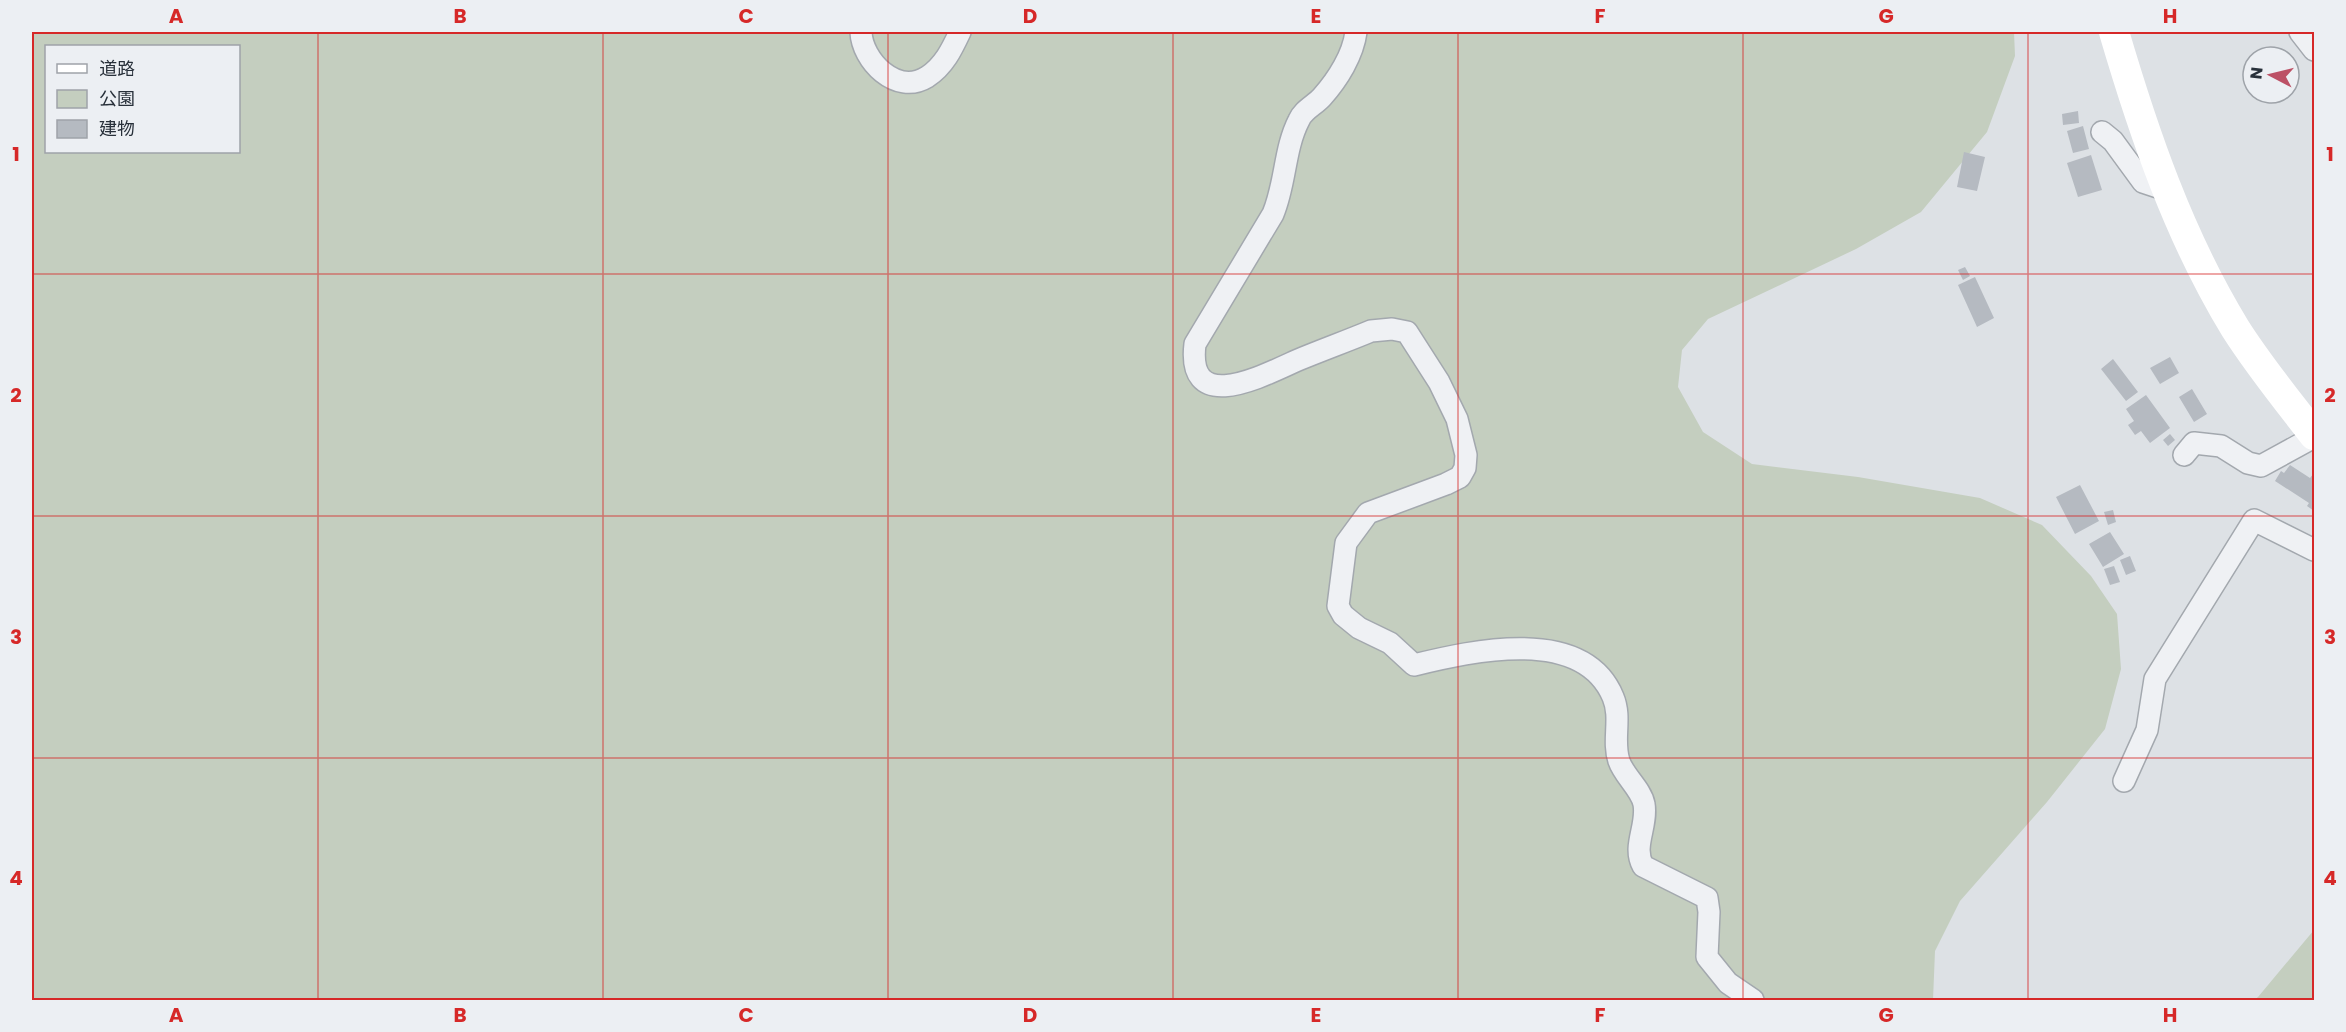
<svg xmlns="http://www.w3.org/2000/svg" width="2346" height="1032" viewBox="0 0 2346 1032" font-family="Poppins,'Noto Sans JP',sans-serif">
<style>
.green{fill:#c4cebf;fill-rule:evenodd}
.building{fill:#b5bac1}
.lines{fill:none;stroke-linecap:round;stroke-linejoin:round}
.street-casing{stroke:#a3a8ae;stroke-width:24}
.street{stroke:#eff1f4;stroke-width:21}
.secondary{stroke:#fff;stroke-width:30}
.grid{fill:none;stroke:#d62828;stroke-width:1.5;stroke-opacity:0.55}
.neatline{fill:none;stroke:#d62828;stroke-width:2}
.grid-label{font-size:20px;text-anchor:middle;font-weight:bold;fill:#d62828}
</style>
<rect width="100%" height="100%" fill="#dde1e5"/>
<path class="green" d="M32,32h1982l1,24 -28,76 -66,80 -65,37 -148,70 -26,31 -4,37 25,45 49,32 106,13 122,21 62,27 49,51 26,38 4,55 -16,60 -58,73 -87,99 -25,50 -2,49h-1901zM46,46h192v106h-192z
M2314,930v70h-60l4,-3z"/>
<path class="building" d="M2078,111l1,12 -16,2 -1,-11z
M2083,126l6,23 -16,4 -6,-22z
M1964,152l21,5 -8,34 -20,-4z
M2091,155l11,35 -24,7 -11,-34z
M1965,267l5,9 -7,4 -5,-10z
M1975,277l19,41 -17,9 -19,-42z
M2170,357l9,16 -19,11 -10,-16z
M2113,359l25,33 -12,9 -25,-32z
M2192,389l15,25 -13,8 -15,-25z
M2146,395l24,33 -20,15 -9,-12 -6,4 -7,-10 6,-4 -8,-12z
M2170,434l5,6 -7,6 -5,-6z
M2290,465l20,13 4,-5v38l-7,-5 2,-3 -34,-22 6,-10 3,2z
M2080,485l19,36 -24,13 -19,-37z
M2113,510l3,12 -8,3 -4,-13z
M2110,532l14,22 -21,13 -14,-23z
M2130,556l6,15 -10,4 -6,-15z
M2114,566l6,16 -10,3 -6,-16z"/>
<g class="lines">
<g class="street-casing">
<path id="street" d="M861,32c1,28 35,64 66,45 17,-11 25,-28 33,-45
M1356,32c-3,23 -18,47 -34,65 -7,8 -19,13 -23,23 -15,29 -13,63 -26,94l-78,130c-9,74 71,30 103,16 24,-10 49,-19 73,-29l21,-2 15,3 32,50 18,37 9,36 -1,13 -5,9 -14,7 -78,29 -22,30 -8,63 5,9 16,13 31,15 24,22c58,-14 169,-40 199,32 9,21 -1,43 6,64 5,15 22,28 25,43 4,22 -12,42 -1,62l64,32 2,14 -2,45 21,26 25,17
M2300,32l14,18
M2102,132l11,9 30,41 24,8
M2184,455l10,-12 27,3 27,17 13,3 53,-29
M2124,781l23,-51 8,-51 99,-159 60,30"/>
</g>
<use href="#street" class="street"/>
<path class="secondary" d="M2114,32c30,102 65,204 121,296 24,38 52,72 79,107"/>
</g>
<path class="grid" d="M318,32v968M603,32v968M888,32v968M1173,32v968M1458,32v968M1743,32v968M2028,32v968M32,274h2282M32,516h2282M32,758h2282"/>
<rect width="2346" height="1032" fill="none" stroke="#eceff3" stroke-width="66"/>
<rect x="45" y="45" width="195" height="108" fill="#eceff3" stroke="#9ea3a9" stroke-width="1.5"/>
<rect x="57" y="64" width="30" height="9" fill="#ffffff" stroke="#9ea3a9" stroke-width="1.5"/>
<text x="99" y="75" font-size="18" fill="#28303a">道路</text>
<rect x="57" y="90" width="30" height="18" fill="#c4cebf" stroke="#9ea3a9" stroke-width="1.5"/>
<text x="99" y="105" font-size="18" fill="#28303a">公園</text>
<rect x="57" y="120" width="30" height="18" fill="#b5bac1" stroke="#9ea3a9" stroke-width="1.5"/>
<text x="99" y="135" font-size="18" fill="#28303a">建物</text>
<g transform="translate(2271 75) rotate(277)"><circle r="28" fill="#eceff3" stroke="#9ea3a9" stroke-width="1.5"/>
<path d="M0-4.5L10 22L0 15L-10 22Z" fill="#bc5065"/>
<text y="-9" font-size="16" font-weight="bold" text-anchor="middle" fill="#28303a">N</text>
</g>
<rect x="33" y="33" width="2280" height="966" class="neatline"/>
<g class="grid-label">
<text x="176" y="23">A</text>
<text x="460" y="23">B</text>
<text x="746" y="23">C</text>
<text x="1030" y="23">D</text>
<text x="1316" y="23">E</text>
<text x="1600" y="23">F</text>
<text x="1886" y="23">G</text>
<text x="2170" y="23">H</text>
<text x="16" y="161">1</text>
<text x="2330" y="161">1</text>
<text x="16" y="402">2</text>
<text x="2330" y="402">2</text>
<text x="16" y="644">3</text>
<text x="2330" y="644">3</text>
<text x="16" y="885">4</text>
<text x="2330" y="885">4</text>
<text x="176" y="1022">A</text>
<text x="460" y="1022">B</text>
<text x="746" y="1022">C</text>
<text x="1030" y="1022">D</text>
<text x="1316" y="1022">E</text>
<text x="1600" y="1022">F</text>
<text x="1886" y="1022">G</text>
<text x="2170" y="1022">H</text>
</g>
</svg>
